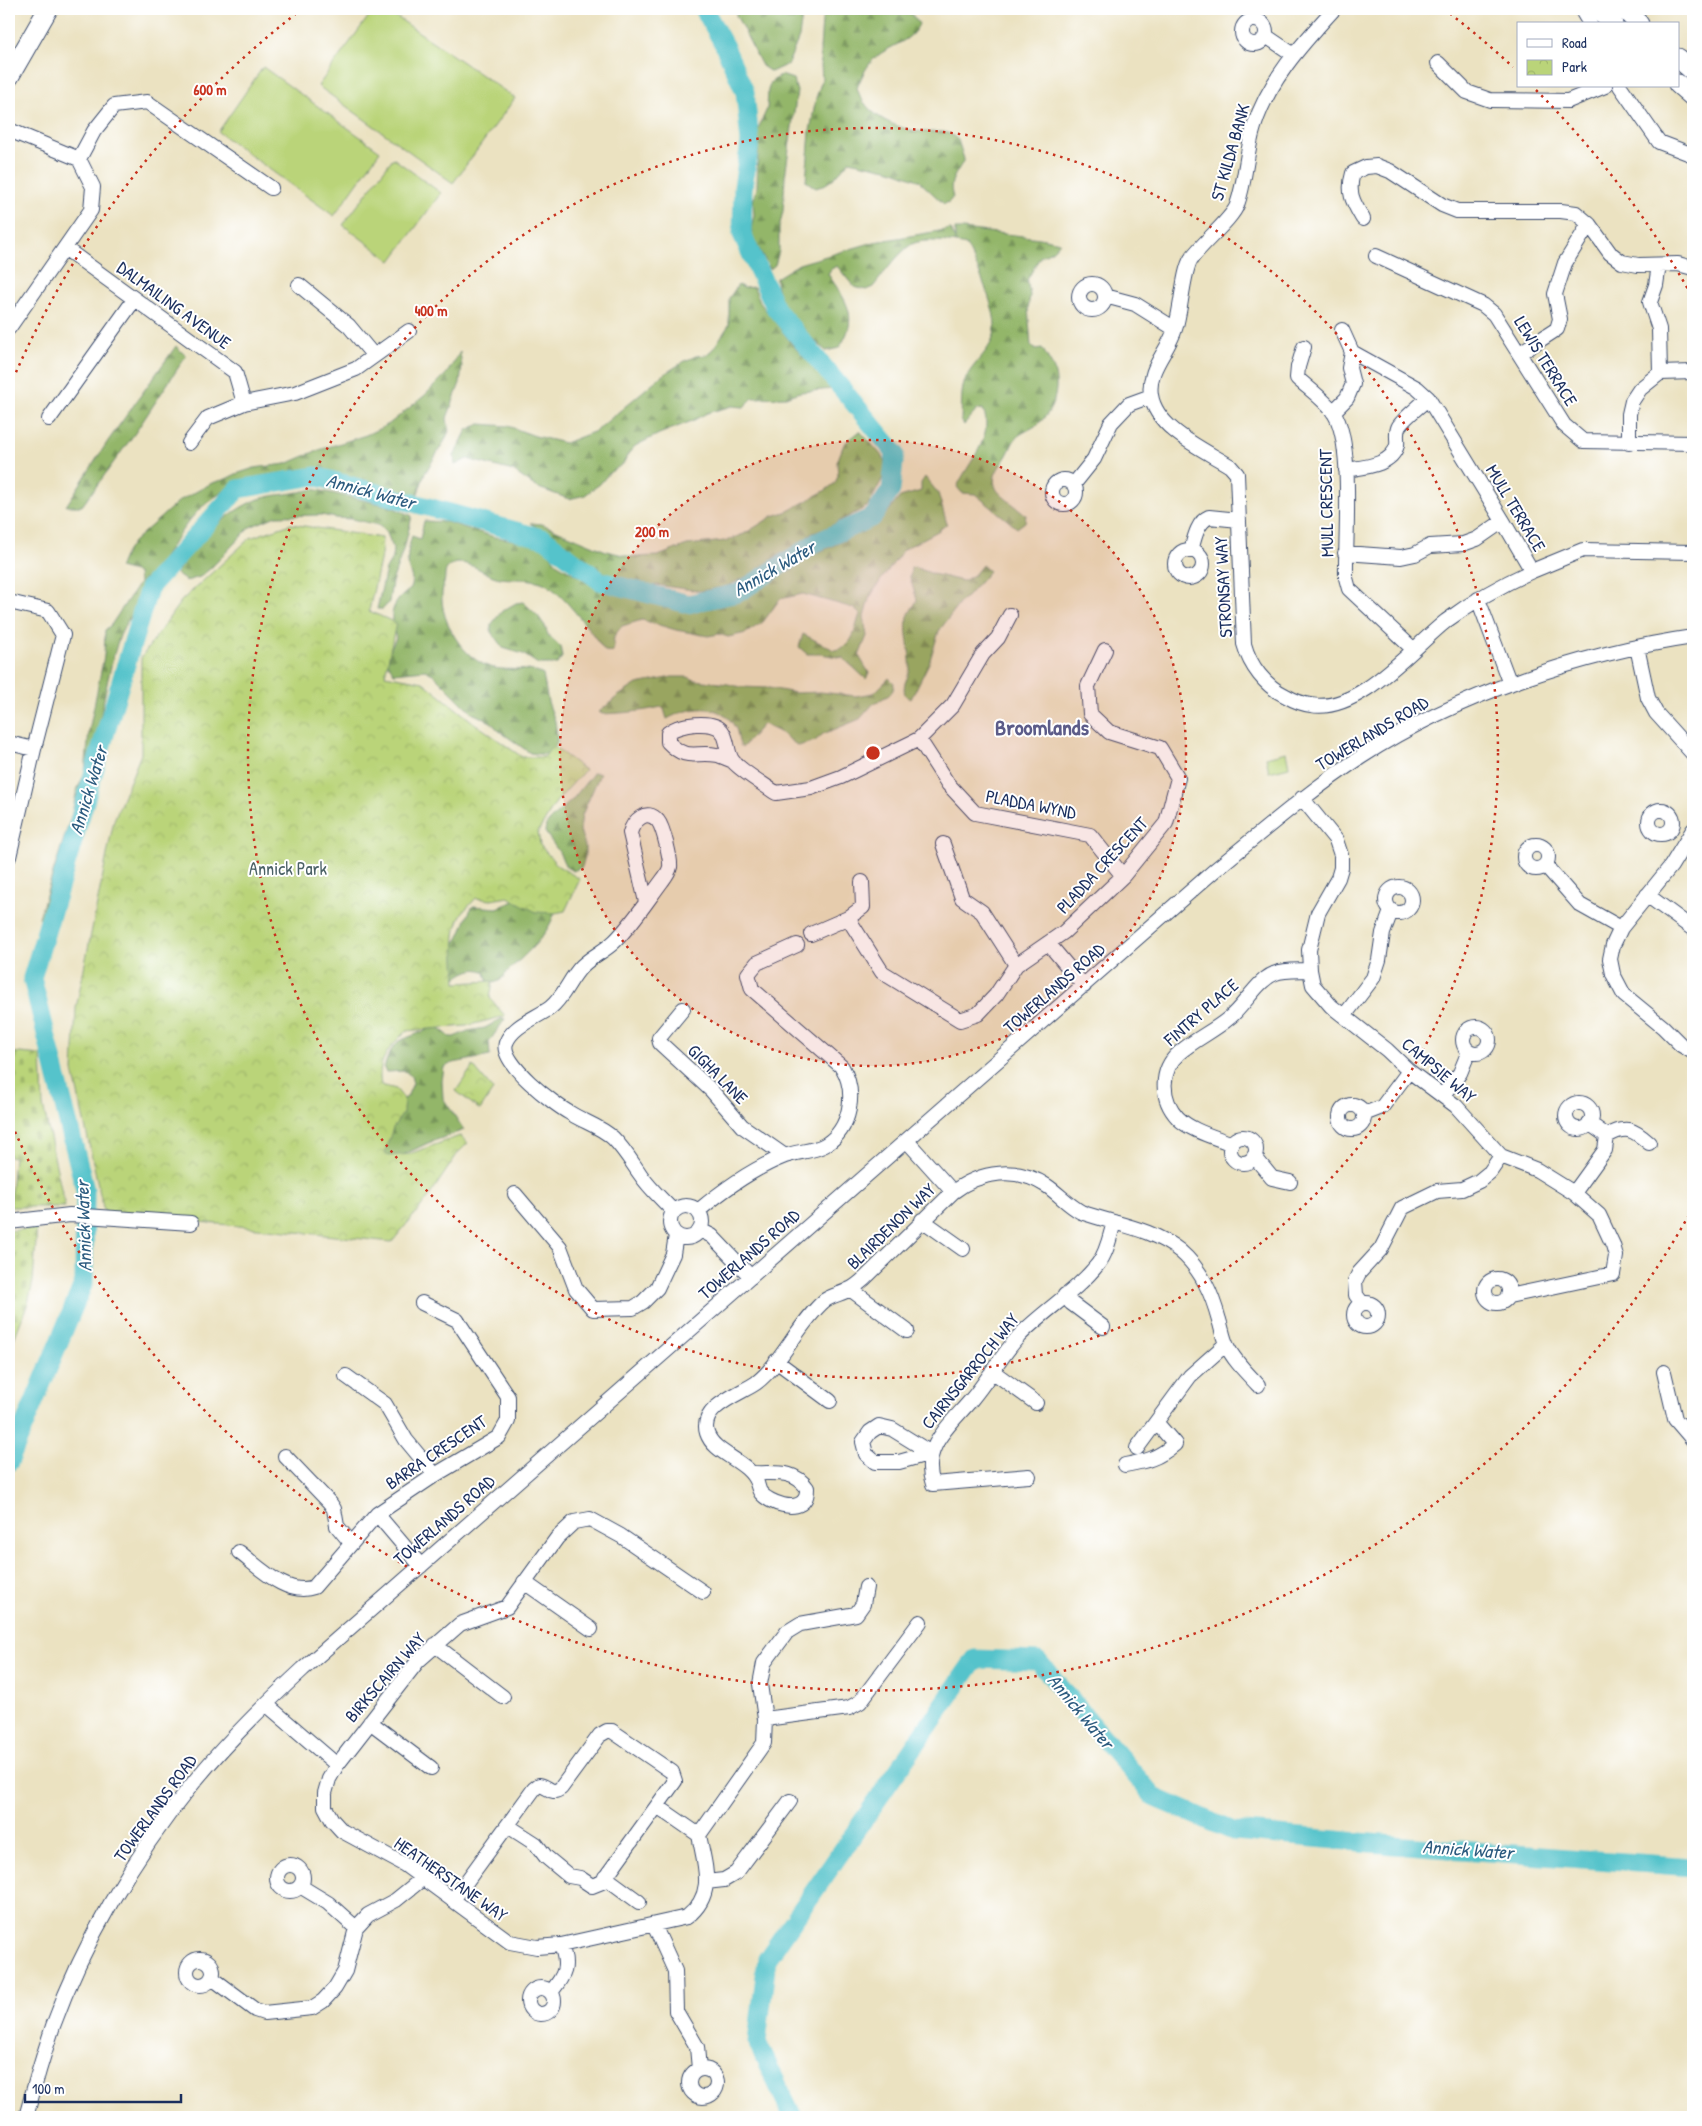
<svg xmlns="http://www.w3.org/2000/svg" width="1702" height="2126" viewBox="0 0 1702 2126" font-family="'Patrick Hand',sans-serif">
<style>
.forest{fill:url(#forest-firs);stroke:#577264}
.cemetery{fill:url(#cemetery-stones);stroke:#6a826c}
.park{fill:url(#park-crowns);stroke:#6a826c}
.pitch{fill:#bad479;stroke:#6a826c}
.lines{fill:none;stroke-linecap:round;stroke-linejoin:round}
.river{stroke:#55c3cb;stroke-width:19}
.minor-casing{stroke:#3a4a6d;stroke-width:16}
.major-casing{stroke:#3a4a6d;stroke-width:21}
.minor{stroke:#fff;stroke-width:14}
.major{stroke:#fff;stroke-width:19}
.ring{fill:none;stroke:#c8321e;stroke-width:2.5;stroke-dasharray:2.5 5}
.labels{text-anchor:middle;dominant-baseline:central;stroke-width:4;stroke-linejoin:round;paint-order:stroke}
.street-label{font-size:18px;fill:#1b2f5e;stroke:#fff}
.park-label{font-size:18px;fill:#4b6166;stroke:#fff}
.water-label{font-size:19px;font-style:italic;fill:#2c5b7f;stroke:#fff}
.district-label{font-size:22px;font-weight:bold;fill:#5c5c89;stroke:#fff}
.centre{fill:#c8321e;stroke:#fff;stroke-width:2.5}
.ring-label{font-size:15px;text-anchor:middle;font-weight:bold;fill:#c8321e;stroke:#fff;stroke-width:4;stroke-linejoin:round;paint-order:stroke}
</style>
<defs>
<pattern id="forest-firs" width="22" height="20" patternUnits="userSpaceOnUse" patternTransform="scale(1.25)"><rect width="22" height="20" fill="#93b669"/><path d="M5 1l3.5 6h-7zM16 11l3.5 6h-7z" fill="#77945a"/></pattern>
<pattern id="cemetery-stones" width="16" height="16" patternUnits="userSpaceOnUse" patternTransform="scale(1.25)"><rect width="16" height="16" fill="#bad479"/><path d="M2 7V4a2 2 0 0 1 4 0v3zM10 15v-3a2 2 0 0 1 4 0v3z" fill="#9fb66b"/></pattern>
<pattern id="park-crowns" width="20" height="18" patternUnits="userSpaceOnUse" patternTransform="scale(1.25)"><rect width="20" height="18" fill="#bad479"/><path d="M2 6a3 3 0 1 1 6 0M12 15a3 3 0 1 1 6 0" fill="none" stroke="#9fb66b"/></pattern>
</defs>
<rect width="100%" height="100%" fill="#fff"/>
<filter id="ink" filterUnits="userSpaceOnUse"><feTurbulence type="fractalNoise" baseFrequency=".02" numOctaves="2"/><feDisplacementMap in="SourceGraphic" scale="10" xChannelSelector="R" yChannelSelector="G"/><feConvolveMatrix kernelMatrix="1 2 1 2 8 2 1 2 1" color-interpolation-filters="sRGB"/></filter>
<filter id="wash" filterUnits="userSpaceOnUse"><feTurbulence type="fractalNoise" baseFrequency=".0096" numOctaves="4" result="noise"/><feDisplacementMap in="SourceGraphic" scale="20" xChannelSelector="R" yChannelSelector="G"/><feGaussianBlur stdDeviation="1.12" result="paint"/><feColorMatrix in="noise" values="0 0 0 0 0 0 0 0 0 0 0 0 0 0 0 0 0 1.4 0 .05"/><feComposite in="paint" operator="in"/></filter>
<g filter="url(#wash)">
<rect width="100%" height="100%" fill="#ebe2c1"/>
<path class="forest" d="M736,9h67l-4,28 -11,27 -17,8 -9,-6 -26,-51z
M829,9h79l11,15c-7,18 -29,21 -43,33 -10,9 -14,19 -19,31 8,28 41,42 68,44 16,1 20,-4 33,8l6,19c-6,14 -17,21 -11,38l-4,5 -5,2 -26,-24 -27,-10 -42,-9c-10,12 -18,23 -33,27l-10,-7 4,-50 6,-33 6,-18 -2,-31 2,-29z
M781,75l12,4 4,12 -12,86 -2,34 -4,17v23l-4,14 -5,4 -17,-31 -2,-9 3,-14 -1,-14 4,-12 1,-38 -2,-18 11,-24 1,-19 3,-8z
M951,229l4,11v-11h7l78,9 20,4 -7,8 -13,7 -13,23 3,15 -2,13 3,38 4,3 7,-1c3,6 7,11 10,17 9,20 3,45 -14,59 -6,5 -18,9 -22,14 -4,5 -6,12 -9,17 -6,11 -18,21 -10,35 5,7 22,18 29,25l-1,7 -8,6 -42,-34 -13,-1 -5,-6c11,-25 38,-49 26,-78l-6,1 -13,15 -3,-5c1,-13 -1,-30 5,-42 8,-17 28,-29 29,-50 1,-20 -19,-65 -29,-83 -12,-3 -43,-7 -54,-1 -13,8 -29,31 -39,43l-7,3 -12,-3 -17,-21 -6,3 -3,5c17,26 33,42 11,74l-13,3c-21,-19 -50,-42 -50,-73l23,-14 75,-22z
M738,285l6,3 10,-1 7,17 36,46 28,29 8,10 -33,3 -14,5 -33,1 -9,9 -12,-1 -25,7 -15,8 -33,13 -24,12 -7,8 -5,10 -14,9 -9,11 -15,11 -16,4 -33,-12 -23,-16 -46,-12 -12,6 -1,-9 13,-26 13,-6 28,2 27,10 30,7 31,-12 65,-55 24,-15 11,-5 10,-1 7,-6 16,-24v-27z
M176,346l10,10 -51,77 -53,73h-16l42,-65z
M460,352l2,15 -2,16 -13,35 2,13 -5,11 -19,31 -9,26c-73,-23 -148,-49 -214,8 -18,16 -36,48 -49,69l5,2 -6,-1c-8,25 -28,43 -35,67 -14,46 -19,95 -28,142 -4,26 -15,52 -22,77 -5,16 -5,34 -14,47l1,13 -3,9 -12,-15 33,-104 5,-23 8,-17 4,-42 15,-75 1,-26 6,-5 28,-42 -1,-10 -19,-5 6,-14 8,-12 46,-41 33,-18 14,-4 10,-5 18,-6 32,-4 30,-13 50,-16 23,-11 35,-28 23,-23z
M860,431l23,26 2,6v11l-17,32 -43,23 -15,5 -5,7 -23,12 -32,22 -25,12 -25,4 -43,-6 -15,3 -49,-20 -30,-19 -17,-16 -16,-10 12,1 64,27 25,6 27,-1 29,-11 38,-4 19,-7 29,-18 15,-5 38,-21 9,-7 3,-7 -1,-14 7,-18z
M925,477l13,16 9,31 -9,7 -34,18 -23,31 -12,19 -5,18 3,19 -8,20 10,17 -3,6 -23,-21 -22,-4h-14l-8,-7 4,-13 31,16c21,-3 20,-21 26,-36l-7,-6 -50,-14 -23,5 -17,23 -17,11 -18,4 -9,-3 -11,2 -32,-6 -34,-10 -20,6 -8,10 -1,16 -8,-1c-12,-16 -45,-63 -64,-69 -14,-5 -37,-1 -48,-6 -12,-5 -31,-19 -43,-10 -7,4 -4,11 -6,17 -9,27 12,66 37,80 20,12 43,1 62,12l5,27 7,19 2,16v6l-4,7 -6,4h-9l-8,-1 -32,-23 -7,-8 -19,-9 -39,-39 -8,-4 -31,3 -9,-14 11,-21c-6,-18 -7,-31 8,-44 3,-3 7,-4 8,-8 2,-7 -4,-16 -4,-23 -1,-9 1,-18 4,-27l8,3 4,-18 23,1 47,15 46,7 7,5 9,14 20,12 9,4 11,8 31,10 52,13 33,-2 32,-12 24,-15 11,-4 29,-20 33,-15 12,-9 10,-4 23,-15 14,-17 21,-6v-8z
M313,489l76,17 23,10 -6,25 -14,41 -3,20 -6,7h-6l9,-40 6,-10 1,-11 -7,-17 -8,-6 -26,-6 -16,-1 -15,-3 -45,1 -26,11 -38,40 -12,10 -14,4 -10,-7c17,-29 51,-64 83,-75 15,-5 37,-5 54,-10z
M982,565l7,6 -22,26 -5,3 -23,31 -10,32 -18,36 -6,-4c-3,-13 3,-15 5,-26 2,-15 -8,-43 -1,-55 2,-5 6,-9 8,-14l-7,-22 1,-10 3,-1 19,7 30,7 11,-6z
M523,602l15,14 7,10 3,9 12,11 2,11 -5,7h-19l-15,-10 -20,-6 -12,-16v-7l11,-14 14,-8z
M672,677h16l7,3 33,4 12,3 29,1 27,5 24,-1 36,4 18,-3 15,-15 5,5 -1,7 -4,5 -16,9 -13,15 -37,15 -8,7 -17,5 -20,-15 -15,-7 -21,24c-5,-7 -3,-14 -7,-21 -15,-26 -46,-20 -68,-8l-3,-10 -3,-2c-21,5 -38,6 -59,7l-3,-2 19,-16 19,-12z
M594,772l6,2 -18,41 -2,15 5,17v9l-3,11 -9,4 -7,-4 -7,-15 -14,-20 1,-7 5,-6 22,-20z
M515,901h6l34,10c-6,24 -28,42 -45,58 -7,7 -8,13 -18,14l-5,-3 -2,-8c-10,-6 -21,0 -29,6l-5,-31c12,-10 13,-29 22,-41l24,2z
M501,1019h4l-16,23 1,14 -37,7 -9,4 -2,14 1,17 21,32 -36,13 -29,14 -118,21 126,-81 6,-14 -2,-7 -6,-5 -19,1 -2,-3c2,-10 7,-21 15,-28l38,-15 13,11h4l14,-6 17,-3z"/>
<path class="cemetery" d="M9,1052l32,3 2,50 22,102h-55l4,-50 -5,-1z
M37,1228l-4,54 -5,21 -19,49v-121z"/>
<path class="park" d="M291,524l91,14 -1,18 -12,55 27,12 -11,52 38,7 50,40 49,35h22l9,-11 32,24 -29,32 -18,30 2,13 18,21 22,13 -15,32 -10,2 -19,-1 -28,-15 -17,3 -15,-2c-4,5 -10,10 -14,15 -12,21 -6,47 -6,70l37,-2 -3,17 15,18 -39,10 -60,5c-16,16 -30,30 -25,54l15,4 8,10 -1,14 -10,15 -8,23 3,5 21,-2 51,-18 8,7 -10,10 -30,45 -36,44 -288,-30 -31,-141 3,-63 38,-188 27,-66v-96l40,-57 69,-63z
M473,1066l20,24 -13,20 -24,-19z"/>
<path class="pitch" d="M374,9h11l130,89 -62,85 -135,-97z
M263,67l117,84 -46,65 -116,-84z
M393,158l48,35 -50,68 -48,-36z
M1286,752l3,15 -20,5 -3,-15z"/>
<g class="lines">
<path class="river" d="M9,1462l75,-180 1,-92 -53,-212 117,-390 89,-99 77,-13 230,63 55,42 88,23 50,-11 77,-50 58,-26 18,-27 4,-37 -119,-144 -34,-75 1,-47 7,-45 -5,-50 -21,-47 -20,-36
M793,2117l-36,-75 10,-83 208,-300 63,2 116,136 79,34 172,15 288,21"/>
</g>
</g>
<g filter="url(#ink)">
<g class="lines">
<g class="minor-casing">
<path id="minor" d="M1334,9c-32,35 -66,72 -80,118 -8,25 -8,53 -17,78 -4,13 -37,40 -46,54 -8,12 -10,54 -16,70 -7,23 -28,40 -24,66 5,34 52,54 79,71l7,8 7,170c6,22 21,42 42,52 7,4 16,8 25,9 47,9 101,-57 135,-84 27,-20 55,-36 86,-50
M1581,9l9,15
M1242 32a12 12 0 1 1 24 0a12 12 0 1 1-24 0Z
M1266,36l28,19
M1438,63l29,29 23,8 78,1 37,-15
M1620,86l39,56 34,13
M9,130l70,29 14,28 -2,23 -82,118
M79,159l15,-28 20,-25 33,-4 124,86
M1363,219c-10,-17 -16,-26 -10,-46l13,-6 11,-1 13,5 52,34 15,6h104l15,2 13,11 21,29 12,9 16,3 40,-1 15,4
M66,249l169,123 9,31
M1376,256l107,49 11,9 70,111 19,16 110,2
M1659,265l-3,20 -6,17 9,27 1,44
M1079 297a13 13 0 1 1 26 0a13 13 0 1 1-26 0Z
M299,285l50,41 25,30
M1105,296l30,8 40,25
M1304,347l-6,20 -1,11c12,11 28,22 37,35 20,31 11,125 12,165l3,11 64,60
M1352,352l65,36 11,10 75,123 29,50 51,-21 110,2
M1520,353l37,-24 3,-10 -5,-25 10,-31 24,-39
M1333,412l14,-14 6,-14 -4,-16 3,-16 -10,-22
M49,419l85,-119
M189,443l19,-25 36,-15 51,-10 61,-24 53,-38
M1629,443v-29l3,-13 8,-12 20,-16 33,-1
M1346,470c17,-3 46,-4 51,-25 1,-6 -2,-12 2,-19 7,-10 20,-19 29,-28
M1052 492a12 12 0 1 1 24 0a12 12 0 1 1-24 0Z
M1074,484l20,-25 17,-36 18,-19 22,-8
M1175 564a14 14 0 1 1 28 0a14 14 0 1 1-28 0Z
M1191,551c3,-11 6,-29 18,-34l30,3
M1345,553l56,4 14,-3 15,-8 33,-2 14,-5 26,-18
M1478,599l32,85
M9,602l39,9 15,24 -29,114 -25,108
M1637,647l11,51 8,15 37,41
M919,739l29,45 27,29 115,22 33,41
M9,743l25,6
M733,761c-6,-2 -11,-5 -16,-6 -22,-4 -30,7 -49,-13v-9c10,-9 45,-14 54,-2 6,8 5,21 10,29 6,9 34,26 44,33l35,-5 30,-11 78,-38 34,-34 30,-51 15,-16 12,-23
M1302,798l34,42 5,15v13l-3,10 -20,35 -9,37 1,20 3,15 18,21 56,44 22,21 47,35 45,50 36,14 37,23 25,22 14,30 3,11 -3,18 -104,22
M1649 822a12 12 0 1 1 24 0a12 12 0 1 1-24 0Z
M1693,830l-22,36 -50,62 -8,17 -3,14 3,15 11,21 39,32 18,18 12,7
M943,844l19,54 20,14 34,53
M1524 857a12 12 0 1 1 24 0a12 12 0 1 1-24 0Z
M1545,865l35,40 41,23
M1386 900a13 13 0 1 1 26 0a13 13 0 1 1-26 0Z
M1647,895l46,34
M646,902l-16,-69c3,-12 17,-26 28,-12 5,6 13,38 12,46 -1,5 -5,10 -8,14 -15,20 -29,42 -47,60 -10,10 -23,15 -33,25 -13,13 -17,30 -32,42 -14,10 -38,18 -44,35 -7,20 49,62 64,70 14,9 30,13 43,25 11,11 18,23 27,36 9,14 22,25 33,37
M848,918l34,54 78,48 18,-6 18,-19 20,-30 48,-33 59,-56 43,-53 12,-45 -18,-30 -51,-16 -19,-18 -2,-28 17,-36
M811,934l37,-16 15,-11 -1,-25
M1048,943l36,43
M683,1009l-24,29 1,5 51,47 31,36 43,30
M1344,1016l29,-38 6,-18 4,-27 8,-22
M1463 1040a13 13 0 1 1 26 0a13 13 0 1 1-26 0Z
M1443,1095l17,-22 9,-22
M1566 1116a13 13 0 1 1 26 0a13 13 0 1 1-26 0Z
M1340 1117a12 12 0 1 1 24 0a12 12 0 1 1-24 0Z
M1364,1114l18,-7 27,-36
M1607,1136c19,-11 26,-7 42,7
M1230 1150a13 13 0 1 1 26 0a13 13 0 1 1-26 0Z
M1232,1144c-17,-7 -41,-13 -54,-26 -18,-19 -18,-48 1,-65 16,-14 35,-22 50,-35 17,-13 29,-41 50,-46 10,-2 21,-2 31,-2
M1254,1156l18,22 18,4
M953,1192c28,-21 64,-26 94,-6 12,8 21,19 34,26 33,12 71,16 99,39 22,19 32,43 39,69 3,9 4,18 8,26 7,15 20,27 31,39
M1574,1193l31,-43 2,-14 -18,-13
M515,1194l45,53 16,42 17,20 40,-1 10,-6 14,-14 16,-34 3,-19
M670 1222a16 16 0 1 1 32 0a16 16 0 1 1-32 0Z
M698,1211c25,-21 56,-43 87,-55 13,-5 27,-4 40,-11 26,-16 32,-53 17,-78l-90,-78 -4,-15 9,-11 40,-18
M922,1220l41,29
M9,1222l61,-7 121,8
M700,1230l12,6 39,41
M1485 1291a12 12 0 1 1 24 0a12 12 0 1 1-24 0Z
M850,1289l57,42
M1065,1295l6,8 32,24
M1354 1315a12 12 0 1 1 24 0a12 12 0 1 1-24 0Z
M1362,1303l-6,-8 -1,-14 4,-8 22,-24 21,-41 35,-17 25,-2 17,-8 11,-9 11,-16
M776,1361l54,40
M992,1371l44,32
M1664,1372l11,47 18,21
M346,1376l39,28 21,36 29,35
M879,1426l13,3 39,24 -32,9h-24l-9,-8 -3,-12 7,-10z
M1137,1448l53,-72 36,-32
M285,1456l45,47 4,6 3,17 14,17
M1125,1465c22,-4 32,-6 50,-21l-19,-22
M754,1473c21,1 40,-4 53,15 0,4 0,8 -2,11 -8,14 -36,4 -44,-6 -2,-2 -3,-7 -4,-10 -8,-23 -43,-28 -50,-50 -8,-26 33,-39 49,-50 26,-20 42,-59 68,-82 6,-5 17,-7 24,-11 6,-2 11,-7 16,-11l89,-87 -46,-51
M1029,1476l-96,8c-13,-36 17,-59 38,-84 17,-20 30,-44 48,-64 24,-25 57,-44 79,-72 9,-11 12,-28 16,-42
M377,1514l44,52
M239,1552c20,15 48,45 75,35l63,-73 58,-39 64,-38 9,-16v-24l-51,-77 -35,-17
M524,1582l67,47
M435,1645l68,52
M266,1704l71,61 -8,14 -4,14v14l7,13 10,11 63,34 105,77 27,5 24,-2 126,-28c29,-23 18,-50 12,-82l65,-92 1,-24 -5,-35 4,-21 23,-31 13,-8 56,-10 7,-10 3,-17
M765,1719l84,-11 11,-6 60,-80
M370,1722l61,46
M337,1765l81,-104 42,-37 47,-17 50,-69 17,-16 16,-3 31,17 82,56
M508,1826l28,18 10,13 23,19 11,2 12,8 10,-4 55,-76
M277 1878a13 13 0 1 1 26 0a13 13 0 1 1-26 0Z
M605,1877l34,25
M706,1882l18,-2 12,-7 54,-72
M300,1886l28,17 28,25
M453,1900l81,-111 5,-4c10,1 12,11 22,3l39,-53 7,-4h5l60,41 3,9 -18,25 42,29
M654,1925l21,46 1,40 21,36 2,22
M187 1972a13 13 0 1 1 26 0a13 13 0 1 1-26 0Z
M212,1978l43,32 9,3 48,-5 11,-7 12,-13 10,-17 11,-43 12,-13 28,-15 26,-21
M528 2001a13 13 0 1 1 26 0a13 13 0 1 1-26 0Z
M551,1992c14,-17 18,-25 10,-47
M689 2083a14 14 0 1 1 28 0a14 14 0 1 1-28 0Z
M26,2117c8,-30 17,-61 27,-91 30,-83 81,-170 137,-239 34,-43 73,-81 113,-118l912,-799c48,-39 94,-79 146,-113 95,-62 221,-104 332,-120"/>
</g>
<g class="major-casing">
<path id="major" d="M1597,9l16,15
M1624,9l15,15
M1678,58l15,13
M9,77l39,-68
M1678,84l15,13"/>
</g>
<use href="#minor" class="minor"/>
<use href="#major" class="major"/>
</g>
</g>
<circle cx="873" cy="753" r="313" fill="#c8321e" fill-opacity=".12"/>
<g class="ring">
<circle cx="873" cy="753" r="313"/>
<circle cx="873" cy="753" r="625"/>
<path d="M1689 1215A938 938 0 0 1 10 1120M10 386A938 938 0 0 1 302 9M1444 9A938 938 0 0 1 1513 67M1536 90A938 938 0 0 1 1689 291"/>
</g>
<g class="labels">
<g class="street-label">
<text transform="translate(1230 152) rotate(-74)">ST KILDA BANK</text>
<text transform="translate(174 305) rotate(36)">DALMAILING AVENUE</text>
<text transform="translate(1546 361) rotate(58)">LEWIS TERRACE</text>
<text transform="translate(1326 503) rotate(-91)">MULL CRESCENT</text>
<text transform="translate(1516 508) rotate(59)">MULL TERRACE</text>
<text transform="translate(1223 587) rotate(-93)">STRONSAY WAY</text>
<text transform="translate(1372 733) rotate(-31)">TOWERLANDS ROAD</text>
<text transform="translate(1031 804) rotate(11)">PLADDA WYND</text>
<text transform="translate(1102 865) rotate(-47)">PLADDA CRESCENT</text>
<text transform="translate(1054 988) rotate(-41)">TOWERLANDS ROAD</text>
<text transform="translate(1201 1012) rotate(-41)">FINTRY PLACE</text>
<text transform="translate(1439 1070) rotate(40)">CAMPSIE WAY</text>
<text transform="translate(718 1074) rotate(45)">GIGHA LANE</text>
<text transform="translate(891 1226) rotate(-44)">BLAIRDENON WAY</text>
<text transform="translate(749 1254) rotate(-41)">TOWERLANDS ROAD</text>
<text transform="translate(970 1371) rotate(-51)">CAIRNSGARROCH WAY</text>
<text transform="translate(436 1452) rotate(-34)">BARRA CRESCENT</text>
<text transform="translate(444 1520) rotate(-41)">TOWERLANDS ROAD</text>
<text transform="translate(385 1677) rotate(-49)">BIRKSCAIRN WAY</text>
<text transform="translate(155 1808) rotate(-54)">TOWERLANDS ROAD</text>
<text transform="translate(451 1879) rotate(35)">HEATHERSTANE WAY</text>
</g>
<g class="park-label">
<text x="288" y="868">Annick Park</text>
</g>
<g class="water-label">
<text transform="translate(371 491) rotate(15)">Annick Water</text>
<text transform="translate(774 568) rotate(-30)">Annick Water</text>
<text transform="translate(88 790) rotate(-73)">Annick Water</text>
<text transform="translate(83 1226) rotate(-92)">Annick Water</text>
<text transform="translate(1081 1711) rotate(50)">Annick Water</text>
<text transform="translate(1468 1849) rotate(4)">Annick Water</text>
</g>
<g class="district-label">
<text x="1042" y="727">Broomlands</text>
</g>
</g>
<circle cx="873" cy="753" r="8" class="centre"/>
<g class="ring-label">
<text x="210" y="95">600 m</text>
<text x="431" y="316">400 m</text>
<text x="652" y="537">200 m</text>
</g>
<rect width="1702" height="2126" fill="none" stroke="#fff" stroke-width="30"/>
<rect x="1517" y="22" width="162" height="65" fill="#ffffff" stroke="#a4acbf"/>
<rect x="1527" y="39" width="25" height="8" fill="#ffffff" stroke="#a4acbf"/>
<text x="1562" y="48" font-size="15" fill="#1b2f5e">Road</text>
<rect x="1527" y="60" width="25" height="15" fill="url(#park-crowns)" stroke="#a4acbf"/>
<text x="1562" y="72" font-size="15" fill="#1b2f5e">Park</text>
<path d="M25 2094v8h156v-8" fill="none" stroke="#1b2f5e" stroke-width="2.5"/>
<text x="32" y="2094" font-size="15" fill="#1b2f5e" stroke="#ffffff" stroke-width="4" paint-order="stroke">100 m</text>
</svg>
